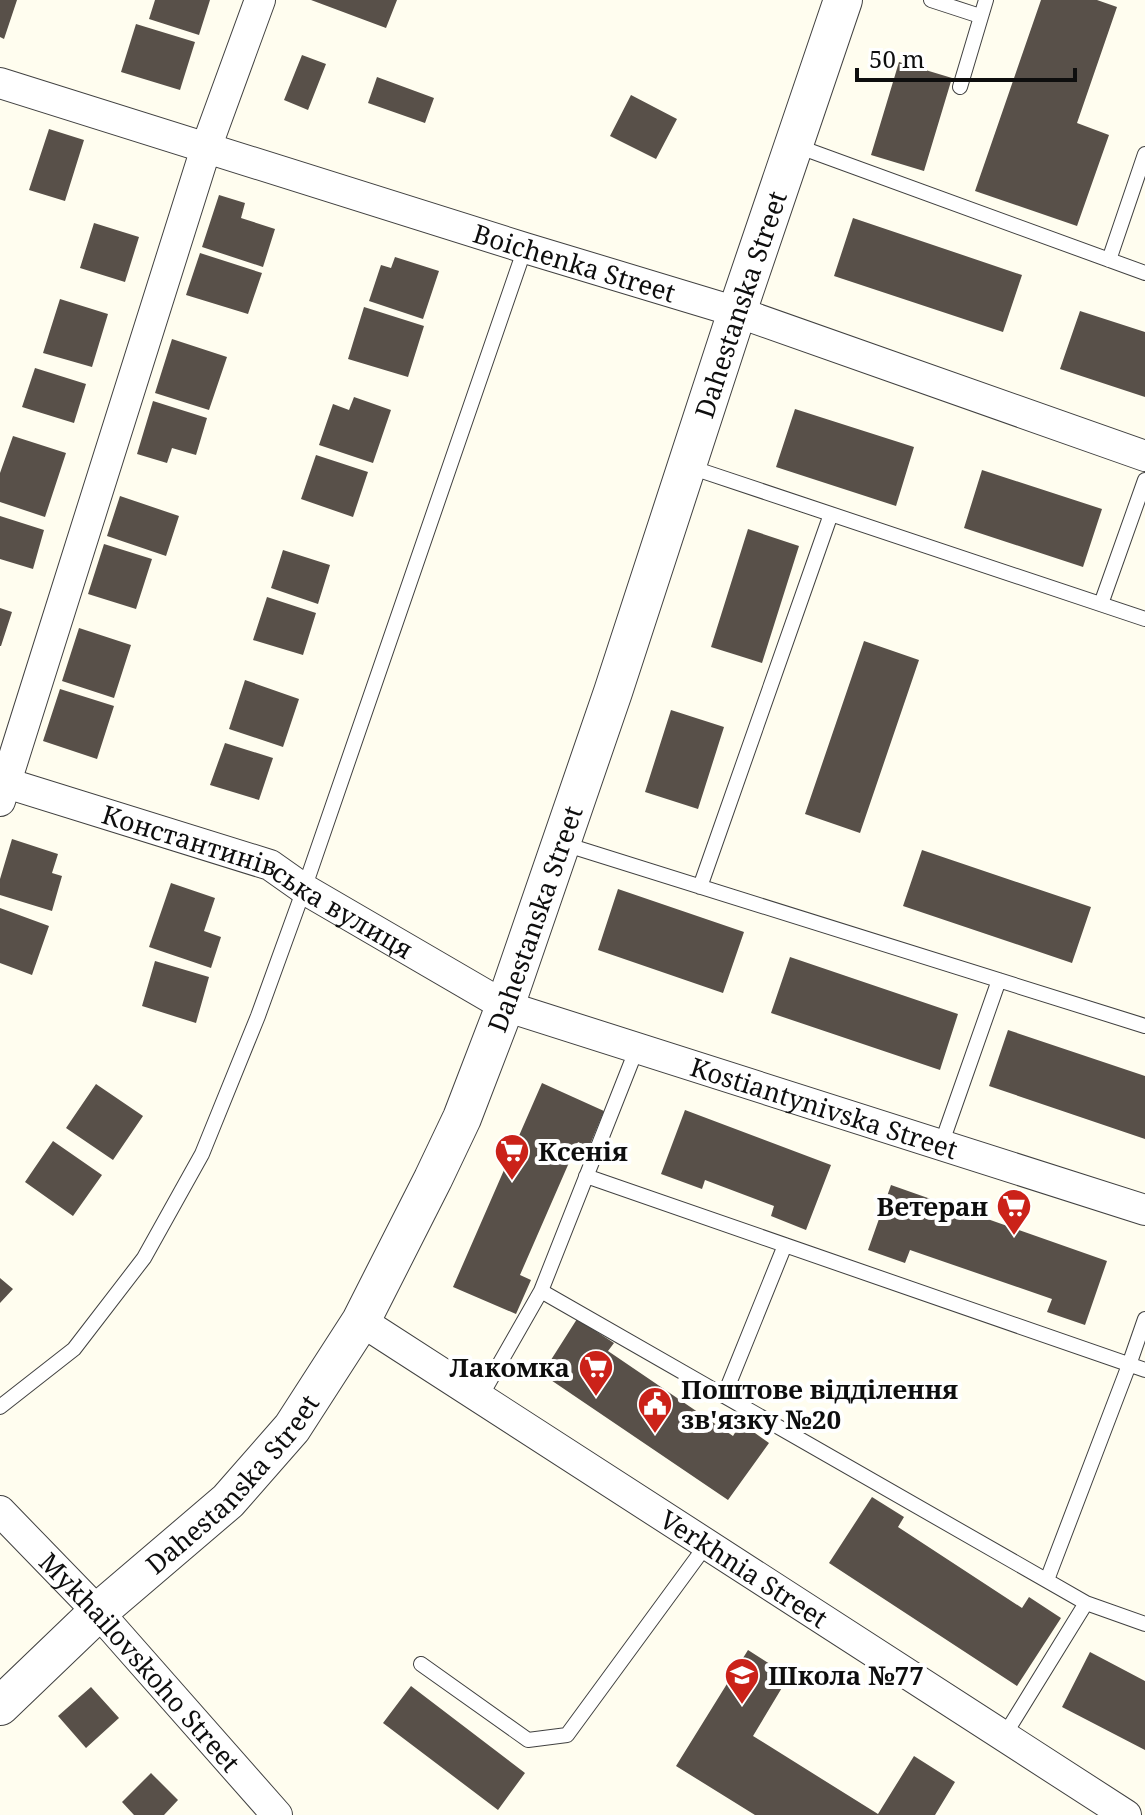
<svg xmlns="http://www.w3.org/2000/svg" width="1145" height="1815" viewBox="0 0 1145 1815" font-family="'Noto Serif',serif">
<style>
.building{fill:#585049}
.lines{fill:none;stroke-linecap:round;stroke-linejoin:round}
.service-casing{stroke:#414141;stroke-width:16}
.minor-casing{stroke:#414141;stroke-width:32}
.tertiary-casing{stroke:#414141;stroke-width:40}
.service{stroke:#fff;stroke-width:14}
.minor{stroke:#fff;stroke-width:30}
.tertiary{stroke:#fff;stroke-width:38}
.labels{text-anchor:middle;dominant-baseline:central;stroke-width:8;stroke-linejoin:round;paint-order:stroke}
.street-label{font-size:26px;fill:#0e0e0e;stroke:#fff}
.poi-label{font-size:26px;font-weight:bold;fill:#0e0e0e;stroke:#fff;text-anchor:start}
</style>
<rect width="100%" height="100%" fill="#fffdef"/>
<path class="building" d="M0,0h17l-13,39 -4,-2z
M155,0h55l-11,35 -50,-16z
M311,0h86l-11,28z
M1041,0h56l20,7 -40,116 32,12 -32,91 -102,-35z
M136,24l59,18 -15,48 -59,-18z
M302,55l24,9 -18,46 -24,-10z
M899,62l53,16 -28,93 -53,-16z
M377,77l57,21 -9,25 -57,-20z
M631,95l46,24 -21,40 -46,-23z
M49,129l35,11 -19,61 -36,-11z
M219,195l26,8 -4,15 34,11 -12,38 -61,-20z
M853,218l169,57 -19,57 -169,-56z
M94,223l45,14 -14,45 -45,-14z
M200,253l62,20 -14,41 -62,-19z
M395,257l44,14 -16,48 -54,-18 12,-36 10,3z
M60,299l48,15 -16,53 -49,-14z
M364,307l60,19 -16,51 -60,-18z
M1080,311l65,21v65l-85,-28z
M172,339l55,18 -18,53 -54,-17z
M35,368l51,16 -12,39 -52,-16z
M354,397l37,13 -18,53 -54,-18 14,-41 16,6z
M153,401l54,17 -11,37 -24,-7 -5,15 -30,-9z
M795,409l119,38 -18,59 -120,-39z
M13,436l53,17 -21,64 -45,-15v-29z
M316,455l52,17 -15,45 -52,-18z
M982,470l120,39 -19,58 -119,-39z
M120,496l59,20 -13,40 -59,-20z
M0,516l44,14 -11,39 -33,-10z
M748,529l51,17 -37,117 -51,-16z
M104,544l48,15 -16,50 -48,-15z
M283,550l47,15 -12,39 -47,-16z
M267,597l49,16 -13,42 -50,-15z
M0,608l12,4 -11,34h-1z
M79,628l52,17 -17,53 -52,-17z
M864,641l55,19 -59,173 -55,-19z
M245,680l54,19 -16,48 -54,-18z
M60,689l54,17 -17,53 -54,-18z
M671,710l53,17 -26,82 -53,-17z
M225,743l48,15 -14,42 -49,-15z
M12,839l46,15 -6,19 10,3 -10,35 -52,-16v-16z
M922,850l169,57 -19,56 -169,-57z
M171,883l44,15 -11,33 17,6 -10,31 -62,-21z
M618,889l126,43 -21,61 -125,-43z
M0,908l49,18 -17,49 -32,-12z
M790,957l168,57 -18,56 -169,-57z
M155,961l54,16 -13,46 -54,-17z
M1008,1030l137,46v63l-156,-53z
M542,1083l62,28 -15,36 -11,-5 -58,133 11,5 -15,34 -63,-27z
M96,1084l47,32 -30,44 -47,-32z
M685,1110l146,55 -25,65 -35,-14 3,-10 -69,-26 -3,9 -41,-15z
M53,1141l49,34 -29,41 -48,-34z
M891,1185l216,76 -22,64 -38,-13 5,-13 -142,-49 -5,13 -37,-13z
M0,1278l13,11 -13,14z
M577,1319l37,24 -6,8 125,85 8,-13 28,20 -41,57 -186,-126z
M872,1497l32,20 -6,10 124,81 7,-11 32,21 -44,68 -188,-123z
M748,1650l41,26 -36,60 125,78 36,-58 41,26 -20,33h-180l-79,-49z
M1090,1652l55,29v69l-83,-43z
M411,1686l114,87 -27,37 -115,-87z
M91,1687l28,31 -33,30 -28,-32z
M151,1773l27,27 -14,15h-30l-12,-13z"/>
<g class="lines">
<g class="service-casing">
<path id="service" d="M931,0l49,16
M960,87l26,-87
M794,145l351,128
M1109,260l36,-106
M687,466l458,153
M1101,604l44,-124
M561,843l584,183
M700,887l131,-373
M941,1145l58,-165
M586,1176l559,194
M541,1291l545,312 59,21
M724,1396l61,-151
M480,1398l61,-107 96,-243
M0,1407l74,-58 70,-91 58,-104 56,-138 46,-127 221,-641
M1047,1580l82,-215 16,-46
M421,1664l107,76 39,-5 140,-191
M1004,1736l82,-133"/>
</g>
<g class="minor-casing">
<g id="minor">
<path id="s1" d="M0,83l525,165 212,64 408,144"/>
<path id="s2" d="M0,781l270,84 34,24 201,117 640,204"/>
<path d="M0,801l206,-653 54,-148"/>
<path id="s3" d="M361,1321l765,494"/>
<path id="s4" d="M0,1511l98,101 179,203"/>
</g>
</g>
<g class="tertiary-casing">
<g id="tertiary">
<path id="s5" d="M0,1706l98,-94 130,-111 64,-73 69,-107 72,-142 29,-61 43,-112 108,-314 124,-380 106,-312"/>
</g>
</g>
<use href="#service" class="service"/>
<use href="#minor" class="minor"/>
<use href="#tertiary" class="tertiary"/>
</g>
<defs>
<g id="supermarket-pin" transform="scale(1.8)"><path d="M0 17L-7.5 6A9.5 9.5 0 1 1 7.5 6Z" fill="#cb2219" stroke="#fff"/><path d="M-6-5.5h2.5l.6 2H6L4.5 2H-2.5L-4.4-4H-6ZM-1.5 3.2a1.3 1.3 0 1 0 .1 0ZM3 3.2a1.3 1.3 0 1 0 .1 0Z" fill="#fff"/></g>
<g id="civic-pin" transform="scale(1.8)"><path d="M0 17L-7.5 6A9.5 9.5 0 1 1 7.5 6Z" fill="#cb2219" stroke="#fff"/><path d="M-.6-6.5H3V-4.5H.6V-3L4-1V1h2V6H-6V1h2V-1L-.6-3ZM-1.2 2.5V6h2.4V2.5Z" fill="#fff"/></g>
<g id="school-pin" transform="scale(1.8)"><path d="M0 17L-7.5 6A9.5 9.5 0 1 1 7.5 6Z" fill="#cb2219" stroke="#fff"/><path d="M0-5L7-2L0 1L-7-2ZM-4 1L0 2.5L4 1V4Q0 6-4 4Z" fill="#fff"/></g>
</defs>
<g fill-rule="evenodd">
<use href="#supermarket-pin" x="512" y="1151"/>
<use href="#supermarket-pin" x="1014" y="1206"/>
<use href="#supermarket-pin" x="596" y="1367"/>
<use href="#civic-pin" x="655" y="1404"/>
<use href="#school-pin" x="742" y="1675"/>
</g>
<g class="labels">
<g class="street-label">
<text stroke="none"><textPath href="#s1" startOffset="602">Boichenka Street</textPath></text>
<text stroke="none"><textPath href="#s5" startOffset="1618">Dahestanska Street</textPath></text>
<text stroke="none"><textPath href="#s2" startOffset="278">Константинівська вулиця</textPath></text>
<text stroke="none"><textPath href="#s5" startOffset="970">Dahestanska Street</textPath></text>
<text stroke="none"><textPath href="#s2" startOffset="892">Kostiantynivska Street</textPath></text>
<text stroke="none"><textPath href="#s5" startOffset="322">Dahestanska Street</textPath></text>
<text stroke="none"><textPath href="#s3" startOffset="456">Verkhnia Street</textPath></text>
<text stroke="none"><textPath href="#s4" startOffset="206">Mykhailovskoho Street</textPath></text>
</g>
<g class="poi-label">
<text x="538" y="1151">Ксенія</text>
<text x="988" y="1206" text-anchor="end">Ветеран</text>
<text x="570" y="1367" text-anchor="end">Лакомка</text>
<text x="681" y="1389">Поштове відділення<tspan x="681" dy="30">зв'язку №20</tspan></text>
<text x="768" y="1675">Школа №77</text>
</g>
</g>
<path d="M857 68v12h218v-12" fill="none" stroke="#0e0e0e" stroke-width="4"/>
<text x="869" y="68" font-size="24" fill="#0e0e0e" stroke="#ffffff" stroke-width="6" paint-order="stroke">50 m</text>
</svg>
